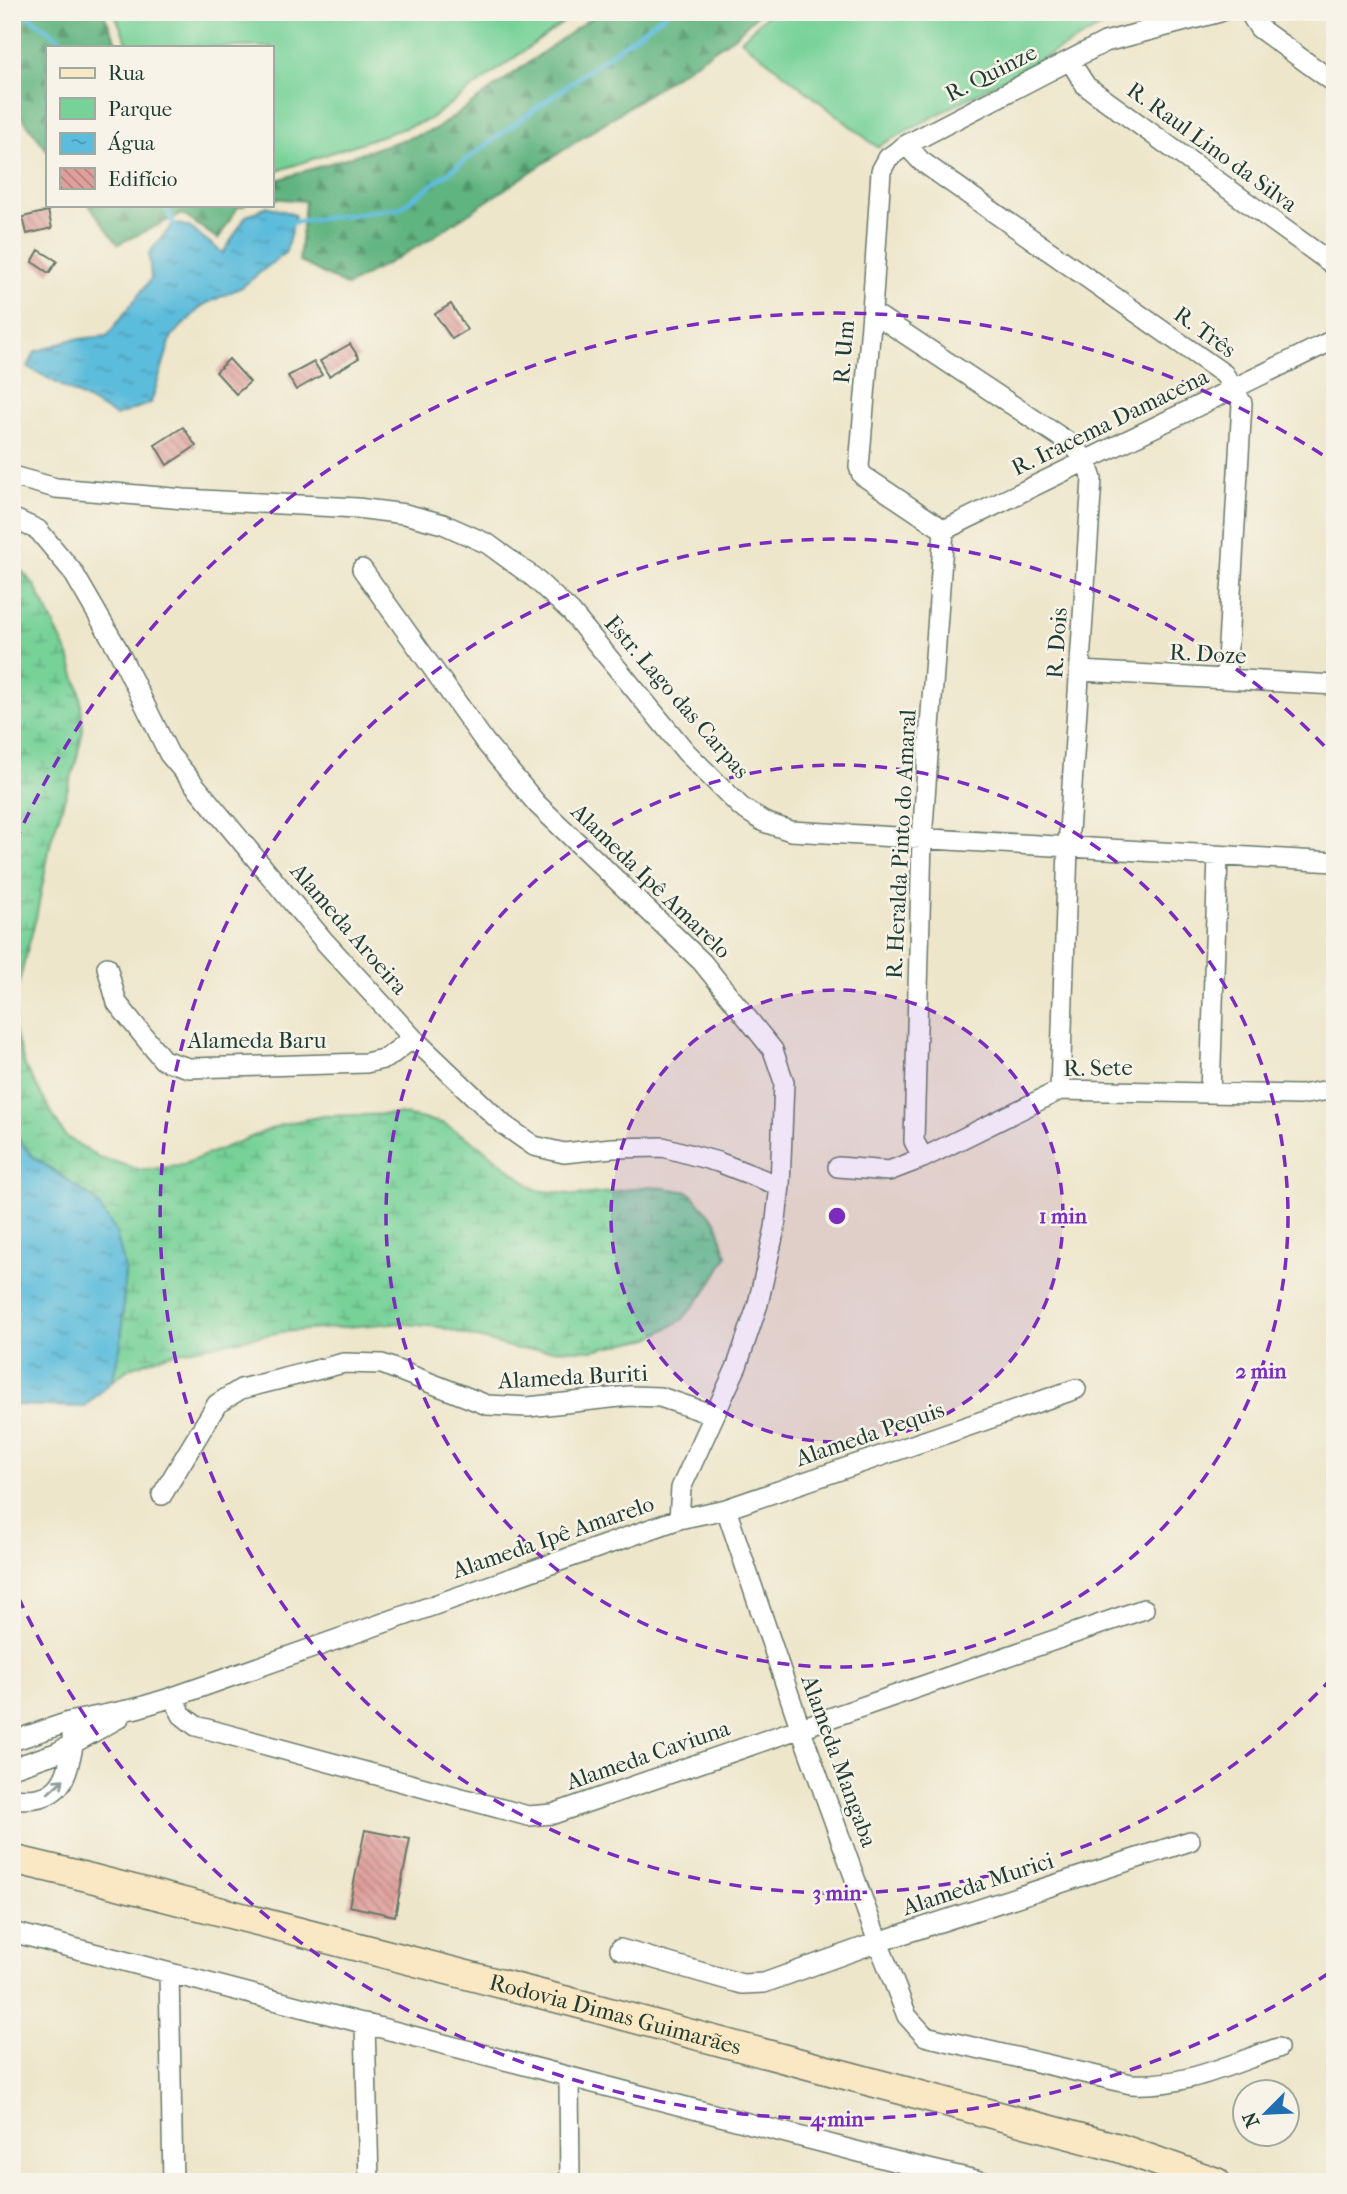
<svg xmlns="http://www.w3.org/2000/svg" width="1347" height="2194" viewBox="0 0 1347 2194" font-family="'IM FELL French Canon',serif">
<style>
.green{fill:#77d298;stroke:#4b8866;stroke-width:2}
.forest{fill:url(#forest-firs);stroke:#40785a;stroke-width:2}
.wetland{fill:url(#wetland-marsh);stroke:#4b8866;stroke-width:2}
.water{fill:url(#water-ripples);stroke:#3e7c88;stroke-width:2}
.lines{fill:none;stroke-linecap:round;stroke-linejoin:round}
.stream{stroke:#5cbcdb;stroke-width:5}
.building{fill:url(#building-back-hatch)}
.street-casing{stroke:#677869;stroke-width:22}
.secondary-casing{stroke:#677869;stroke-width:31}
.street{stroke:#fff;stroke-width:19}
.secondary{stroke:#fae7c3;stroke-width:28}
.oneway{stroke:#8f9e9a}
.ring{fill:none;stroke:#7b2cbf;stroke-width:3.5;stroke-dasharray:12 9}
.labels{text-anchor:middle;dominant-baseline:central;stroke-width:5;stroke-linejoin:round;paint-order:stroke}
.street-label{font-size:23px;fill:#1f3d34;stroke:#f7f3e8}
.centre{fill:#7b2cbf;stroke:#f7f3e8;stroke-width:3.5}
.ring-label{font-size:21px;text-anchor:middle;font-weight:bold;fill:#7b2cbf;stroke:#f7f3e8;stroke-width:5;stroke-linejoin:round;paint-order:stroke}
</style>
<defs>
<pattern id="forest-firs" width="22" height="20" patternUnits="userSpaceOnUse" patternTransform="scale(1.75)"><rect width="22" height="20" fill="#61b480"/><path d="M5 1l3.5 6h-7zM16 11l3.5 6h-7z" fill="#4f946a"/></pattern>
<pattern id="wetland-marsh" width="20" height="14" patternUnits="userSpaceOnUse" patternTransform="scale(1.75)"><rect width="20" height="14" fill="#77d298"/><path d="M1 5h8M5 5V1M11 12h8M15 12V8" fill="none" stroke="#61ac7d"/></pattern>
<pattern id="water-ripples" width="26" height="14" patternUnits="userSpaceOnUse" patternTransform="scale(1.75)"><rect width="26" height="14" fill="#5cbcdb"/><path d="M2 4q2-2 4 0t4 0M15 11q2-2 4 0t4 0" fill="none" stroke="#4b9ab2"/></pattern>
<pattern id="building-back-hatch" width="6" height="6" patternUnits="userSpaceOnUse" patternTransform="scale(1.75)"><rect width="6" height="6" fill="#df9f9b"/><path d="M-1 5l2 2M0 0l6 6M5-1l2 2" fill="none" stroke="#b4837f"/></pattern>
</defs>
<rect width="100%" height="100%" fill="#f7f3e8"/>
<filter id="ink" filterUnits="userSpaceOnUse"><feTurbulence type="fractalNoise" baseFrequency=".0143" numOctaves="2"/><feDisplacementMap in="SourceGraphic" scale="14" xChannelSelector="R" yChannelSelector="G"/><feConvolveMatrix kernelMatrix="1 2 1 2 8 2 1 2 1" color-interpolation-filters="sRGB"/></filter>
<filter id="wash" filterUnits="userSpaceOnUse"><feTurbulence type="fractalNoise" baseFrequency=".00686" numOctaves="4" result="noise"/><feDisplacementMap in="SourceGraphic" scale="28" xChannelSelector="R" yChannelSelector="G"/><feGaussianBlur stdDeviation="1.57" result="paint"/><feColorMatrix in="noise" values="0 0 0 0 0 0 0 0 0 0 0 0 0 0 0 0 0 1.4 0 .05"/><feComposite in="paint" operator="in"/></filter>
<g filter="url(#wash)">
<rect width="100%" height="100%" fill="#eee6cb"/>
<path class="green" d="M114,12h464l-150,108 -157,53v-126h-142z
M770,12h391l-60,15 -224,120 -136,-107z"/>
<path class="forest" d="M12,12h91l16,35h-72v103l-35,-46z
M599,12h161l-25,24 -311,207 -77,43 -48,-25 6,-60 -34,-3v-16l165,-53z
M89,205h100l2,2 8,-2h47l-8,2 -20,32 -36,-25 -64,30z"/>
<path class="wetland" d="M12,560l23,26 34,70 11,36 3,38 -8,36 -24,75 -15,77 -20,75 -2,37 11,36 40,70 34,21 42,13 38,-4 104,-42 40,-8 77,-2 42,9 34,20 60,47 40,5 37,-3 37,-6 39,6 27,29 11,35 -20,34 -25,30 -32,18 -58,12 -76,-1 -76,-22 -44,-4 -115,9 -79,15 -37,8 -35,13 -18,13 9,-37 4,-76 -60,-90 -34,-23 -19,-24z"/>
<path class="water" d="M267,206l28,9 -9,37 -44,35 -39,18 -31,31 -21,67 -35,13 -88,-49 7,-15 35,-12 37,-4 44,-57 -2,-26 25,-30 15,4 34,26 23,-37z
M12,1131l19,24 64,45 21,32 9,36 -4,76 -9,37 -28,26 -72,-2z"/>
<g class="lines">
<path class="stream" d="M23,12l48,35
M166,205l9,23
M289,225l5,-3 106,-14 268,-196"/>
</g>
<g id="blocks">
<path class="building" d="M48,211l4,17 -25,6 -4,-17z
M39,250l18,11 -8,12 -17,-11z
M451,304l16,26 -15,9 -17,-25z
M350,344l9,14 -30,18 -9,-15z
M229,359l21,23 -14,12 -20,-22z
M314,362l8,13 -26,15 -8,-14z
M183,427l13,19 -29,19 -12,-20z
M365,1830l45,9 -15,77 -46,-10z"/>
</g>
</g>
<g filter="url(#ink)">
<use href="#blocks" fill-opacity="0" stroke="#677869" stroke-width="2"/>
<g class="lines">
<g class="street-casing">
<path id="street" d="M1249,12l10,16 76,55
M1070,61l16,25 249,180
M906,145l15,16 303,213 18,29 -16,276
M872,312l202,134 12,15 6,18 -24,368 -8,243
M12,476l44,12 128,11 173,9 48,6 38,10 45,20 45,33 38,35 115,140 55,55 23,15 27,9 544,31
M12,518l26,12 35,42 44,76 52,106 156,188 88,96 91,87 30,21 30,7 48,-5 51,-1 55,15 62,24
M944,530l-82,-55 -3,-8 13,-155 9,-141 7,-13 18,-13 199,-103 115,-30
M944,530l391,-191
M362,569l123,173 52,62 165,158 71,88 11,32 -4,104 -5,42 -17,76 -21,62 -56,122 -2,31
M1080,671l255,14
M107,967l10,36 46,57 26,8 177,-5 21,-5 26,-20
M1210,1093l8,-237
M923,1158l-9,-17 8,-301 22,-310
M838,1167l51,4 34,-13 137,-68 240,5 35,-6
M162,1495l55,-91 24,-15 103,-26 38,1 105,41 41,2 101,-11 31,1 54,18
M726,1509l74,218 78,215 29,74 18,20 206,48c53,3 97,-19 147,-36
M173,1697l9,18 14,11 332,90 25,-2 591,-205
M12,1741l57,-19 68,-14 36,-11 506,-178 47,-10 350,-120
M12,1768l44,-15 63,-35
M12,1798c33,4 52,-5 58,-39 2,-7 4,-14 2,-22
M12,1932l878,228 94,22
M620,1949l122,35 22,-1 114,-41 312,-101
M169,1973l4,209
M365,2023l4,159
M569,2077l1,105"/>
</g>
<g class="secondary-casing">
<g id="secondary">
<path id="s1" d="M12,1859l63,15 508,131 536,143 97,34"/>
</g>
</g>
<use href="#street" class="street"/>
<use href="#secondary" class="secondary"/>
</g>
<defs><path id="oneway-shaft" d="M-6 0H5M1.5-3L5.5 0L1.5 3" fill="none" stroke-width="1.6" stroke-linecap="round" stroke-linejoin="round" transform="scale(1.75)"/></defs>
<use class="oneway" href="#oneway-shaft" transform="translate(56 1786) rotate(-42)"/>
</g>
<circle cx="837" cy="1216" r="226" fill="#7b2cbf" fill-opacity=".12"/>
<g class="ring">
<circle cx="837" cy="1216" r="226"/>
<circle cx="837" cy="1216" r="451"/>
<path d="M1332 1678A677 677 0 1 1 1332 754"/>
<path d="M1329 1973A903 903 0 0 1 15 1590M15 842A903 903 0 0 1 1329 459"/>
</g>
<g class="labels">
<g class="street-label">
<text transform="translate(991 73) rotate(-27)">R. Quinze</text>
<text transform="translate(1212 147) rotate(36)">R. Raul Lino da Silva</text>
<text transform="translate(1205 332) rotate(36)">R. Três</text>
<text transform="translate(844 352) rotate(-85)">R. Um</text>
<text transform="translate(1110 422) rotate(-26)">R. Iracema Damacena</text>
<text transform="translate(1057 643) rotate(-86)">R. Dois</text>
<text transform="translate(1208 654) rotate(3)">R. Doze</text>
<text transform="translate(677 697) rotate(49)">Estr. Lago das Carpas</text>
<text transform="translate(901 844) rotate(-87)">R. Heralda Pinto do Amaral</text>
<text transform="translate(651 881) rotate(44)">Alameda Ipê Amarelo</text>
<text transform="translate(349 929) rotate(49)">Alameda Aroeira</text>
<text x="257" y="1040">Alameda Baru</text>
<text transform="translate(1098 1068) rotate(-1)">R. Sete</text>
<text transform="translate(573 1377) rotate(-3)">Alameda Buriti</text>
<text transform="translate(870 1434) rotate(-19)">Alameda Pequis</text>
<text transform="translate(553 1537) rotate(-19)">Alameda Ipê Amarelo</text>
<text transform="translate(648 1755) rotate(-19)">Alameda Caviuna</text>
<text transform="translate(839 1761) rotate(70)">Alameda Mangaba</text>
<text transform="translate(978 1884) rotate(-18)">Alameda Murici</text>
<text stroke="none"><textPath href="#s1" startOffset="623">Rodovia Dimas Guimarães</textPath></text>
</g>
</g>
<circle cx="837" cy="1216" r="10" class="centre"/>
<g class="ring-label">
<text x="1063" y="1223">1 min</text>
<text x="1261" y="1378">2 min</text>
<text x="837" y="1900">3 min</text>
<text x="837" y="2126">4 min</text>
</g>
<rect width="1347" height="2194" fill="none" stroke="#f7f3e8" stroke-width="42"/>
<rect x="46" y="46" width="228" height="161" fill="#f7f3e8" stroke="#a1aaa0" stroke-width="2"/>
<rect x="60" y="68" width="35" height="10" fill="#fae7c3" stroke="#a1aaa0" stroke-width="2"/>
<text x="108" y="80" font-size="21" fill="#1f3d34">Rua</text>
<rect x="60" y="98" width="35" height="21" fill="#77d298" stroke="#a1aaa0" stroke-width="2"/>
<text x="108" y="116" font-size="21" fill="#1f3d34">Parque</text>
<rect x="60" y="133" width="35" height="21" fill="url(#water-ripples)" stroke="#a1aaa0" stroke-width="2"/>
<text x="108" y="150" font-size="21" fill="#1f3d34">Água</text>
<rect x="60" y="168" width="35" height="21" fill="url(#building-back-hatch)" stroke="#a1aaa0" stroke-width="2"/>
<text x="108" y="186" font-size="21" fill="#1f3d34">Edifício</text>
<g transform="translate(1266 2113) rotate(246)"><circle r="33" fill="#f7f3e8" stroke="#a1aaa0" stroke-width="2"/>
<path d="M0-5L12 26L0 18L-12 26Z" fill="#1f6fb2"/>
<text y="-10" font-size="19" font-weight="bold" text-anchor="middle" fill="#1f3d34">N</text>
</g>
</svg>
